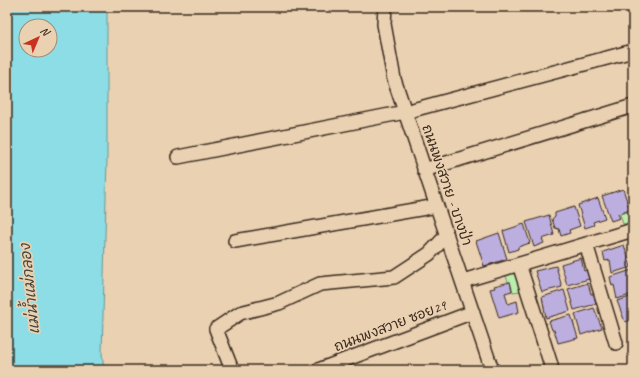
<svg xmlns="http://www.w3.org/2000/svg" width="640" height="377" viewBox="0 0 640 377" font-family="Caveat,'Playpen Sans Thai',sans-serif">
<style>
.green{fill:#bbeeae;stroke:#7b8c66}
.water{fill:#8cdde5;stroke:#6c9595;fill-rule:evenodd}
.building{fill:#bcaedf;stroke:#3b2a1e}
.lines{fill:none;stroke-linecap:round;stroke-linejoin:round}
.minor-casing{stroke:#3b2a1e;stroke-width:16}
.minor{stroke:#e9d1b2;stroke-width:13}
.labels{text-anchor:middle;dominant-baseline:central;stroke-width:3.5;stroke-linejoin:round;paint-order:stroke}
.street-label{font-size:14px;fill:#3b2a1e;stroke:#e9d1b2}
.water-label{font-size:15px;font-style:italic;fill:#47453c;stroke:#e9d1b2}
</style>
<rect width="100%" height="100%" fill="#e9d1b2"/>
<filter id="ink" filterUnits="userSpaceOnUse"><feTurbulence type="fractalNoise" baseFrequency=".025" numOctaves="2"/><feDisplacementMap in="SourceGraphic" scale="8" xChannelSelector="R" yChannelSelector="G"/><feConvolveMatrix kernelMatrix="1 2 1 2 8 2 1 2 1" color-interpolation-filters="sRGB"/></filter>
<g filter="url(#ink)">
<path class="green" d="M630,211l3,11 -10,2 -3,-10z
M515,273l5,18 -7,1 -3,-11 -2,1 -2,-6z"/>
<path class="water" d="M7,7h100v151l-5,196 2,16h-97zM26,26h24v24h-24z"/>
<path class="building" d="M633,187v18l-4,-11 2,-3 -1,-3z
M623,189l7,21 -12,4 2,4 -9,3 -9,-25z
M598,198l7,20 -12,4 1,3 -9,3 -7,-23z
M574,207l6,19 -11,4 1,3 -9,3 -2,-7 -4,-1 -3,-9 3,-3v-3z
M549,215l5,20 -12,4 2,4 -10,4 -8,-25z
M524,224l6,19 -12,4v2l-9,3 -6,-21z
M499,233l8,26 -23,7 -8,-25z
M630,243h3v11z
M624,245l7,22 -19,6 -2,-13 -5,1 -2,-9z
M581,258l3,13 3,-1 2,9 -22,6 -6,-21z
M556,266l6,21 -20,5 -7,-21z
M632,270l1,24 -16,5 -3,-14 -2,1 -2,-9z
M510,282l2,9 -7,2 3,11 9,-3 2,11 -20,6 -9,-29 5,-1 -1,-2z
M588,283l3,11h3l2,10 -22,6 -6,-21z
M564,290l6,21 -24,7 -4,-21z
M633,296v24l-8,2 -8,-21z
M594,308l8,20 -21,7 -6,-21z
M571,315l7,23 -20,5 -4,-13h-2l-3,-9z"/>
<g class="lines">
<g class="minor-casing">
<path id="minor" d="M385,7l-1,17 10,55 98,291
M178,157l227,-45 228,-61
M424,170l209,-64
M235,241l202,-35
M586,244l30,99
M519,264l32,101
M463,281l170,-51
M232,370l-16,-41 24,-16 39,-10 41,-19 74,-7 35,-23 18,-19
M318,370l155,-58"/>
</g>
<use href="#minor" class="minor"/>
</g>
</g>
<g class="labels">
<g class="street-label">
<text transform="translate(447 185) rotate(71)">ถนนพงสวาย - บางป่า</text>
<text transform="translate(390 326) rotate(-21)">ถนนพงสวาย ซอย29</text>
</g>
<g class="water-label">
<text transform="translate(30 289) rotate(-96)">แม่น้ำแม่กลอง</text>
</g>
</g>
<rect width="640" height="377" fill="none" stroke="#e9d1b2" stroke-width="24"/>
<rect x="12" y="12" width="616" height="353" fill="none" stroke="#3b2a1e" stroke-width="1.5" filter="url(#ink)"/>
<g transform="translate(38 38) rotate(44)"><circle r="19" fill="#e9d1b2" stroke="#a38e77"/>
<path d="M0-3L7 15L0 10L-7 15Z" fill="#c8321e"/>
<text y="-6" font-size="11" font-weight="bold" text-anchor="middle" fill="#3b2a1e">N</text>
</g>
</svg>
